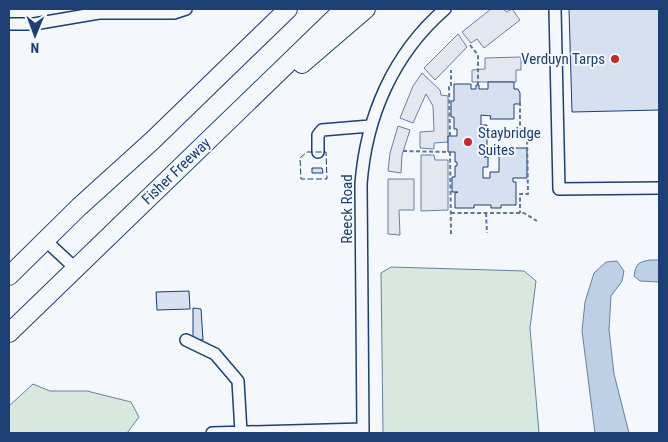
<svg xmlns="http://www.w3.org/2000/svg" width="668" height="442" viewBox="0 0 668 442" font-family="'Roboto Condensed',sans-serif">
<style>
.green{fill:#d7e8df;stroke:#687fa3}
.parking{fill:#e3e8f0;stroke:#687fa3}
.water{fill:#bed0e5;stroke:#687fa3}
.building{fill:#d5e0f0;stroke:#1d3f73}
.lines{fill:none;stroke-linecap:round;stroke-linejoin:round}
.minor-casing{stroke:#1d3f73;stroke-width:14}
.highway-casing{stroke:#1d3f73;stroke-width:20}
.path{stroke:#5e769c;stroke-width:2;stroke-dasharray:4 2.5;stroke-linecap:butt}
.minor{stroke:#f4f7fb;stroke-width:11}
.highway{stroke:#f4f7fb;stroke-width:18}
.fence{stroke:#1d3f73;stroke-width:1;stroke-dasharray:6 2.5;stroke-linecap:butt}
.poi-dot{fill:#c62828;stroke:#f4f7fb;stroke-width:2}
.labels{text-anchor:middle;dominant-baseline:central;stroke-width:4;stroke-linejoin:round;paint-order:stroke}
.poi-label{font-size:15px;fill:#1d3f73;stroke:#f4f7fb;text-anchor:end}
.street-label{font-size:15px;fill:#1d3f73;stroke:#f4f7fb}
</style>
<rect width="100%" height="100%" fill="#f4f7fb"/>
<path class="green" d="M391,267l133,4 12,10 -6,47 9,105h-156l-2,-160z
M33,384l17,7h37l44,11 8,15 -12,16h-118v-27z"/>
<path class="parking" d="M491,9h12l4,3 5,-3 8,11 -36,28 -7,-9 -6,4 -9,-11z
M458,34l9,13 -32,33 -11,-12z
M521,57v13h-5v12h-44v-12l13,-1v-11z
M422,73l18,17 1,5 7,1v46l-14,1v6l-14,-1v-16l14,-1 -1,-25 -7,-12 -13,29 -13,-5 13,-32z
M398,126l12,4 -8,25 -1,18 -13,-2 2,-18z
M421,155h13l1,5h13v50l-27,1z
M388,179h26v31h-15l1,25 -12,-1z"/>
<path class="water" d="M650,260h9v22l-19,-1 -6,-5c2,-12 4,-14 16,-16z
M617,261l7,10 -2,10 -11,15 -2,34 5,44 15,59h-34l-13,-102 3,-29 9,-29 12,-11z"/>
<path class="building" d="M569,9h90v101l-87,2z
M488,82h26v7h4l2,4v11h-6v15h-24l1,-3 -10,-1v10h6v10h-2l2,1v20l-3,1h4v10h-5v11h7v-6h9v-24h28v30h-14v4h3v23h-15v3h-10v-3h-17v3h-19v-15l3,-1h-6v-15h3v-11h2v-4h-2v-10h-7v-16h9v-7h-3v-12h-3v-16h3v-17h17v5h5v-4h3v4h9z
M312,168h10l1,5h-11z
M189,291l1,18 -33,1 -1,-18z
M193,308l8,1 2,31 -10,-1z"/>
<g class="lines">
<g class="minor-casing">
<path id="minor" d="M555,9l4,180 100,-1
M9,24h25l65,-11h75l12,-4
M318,152v-17l4,-5 48,-4
M45,240l30,28
M186,340l29,14 23,27 3,51
M212,433l151,-4
M363,433l-2,-249c5,-67 32,-130 84,-175"/>
</g>
<g class="highway-casing">
<path id="highway" d="M302,64l64,-55
M9,276l70,-69 74,-67 135,-131
M9,333l335,-324"/>
</g>
<path class="path" d="M470,45l8,10v30
M520,102v34h7l1,58h-8v19
M450,136l-1,-49h2v-17
M403,151l47,1
M450,152l1,82
M451,213h73l13,8
M486,213l1,20"/>
<use href="#minor" class="minor"/>
<use href="#highway" class="highway"/>
<path class="fence" d="M307,152h19l1,27h-26l-1,-21z"/>
</g>
<g class="poi-dot">
<circle cx="615" cy="59" r="5"/>
<circle cx="468" cy="142" r="5"/>
</g>
<g class="labels">
<g class="poi-label">
<text x="605" y="59">Verduyn Tarps</text>
<text x="478" y="133" text-anchor="start">Staybridge<tspan x="478" dy="17">Suites</tspan></text>
</g>
<g class="street-label">
<text transform="translate(176 171) rotate(-44)">Fisher Freeway</text>
<text transform="translate(347 209) rotate(-90)">Reeck Road</text>
</g>
</g>
<rect width="668" height="442" fill="none" stroke="#1d3f73" stroke-width="20"/>
<g transform="translate(35 35) rotate(181)" stroke="#f4f7fb" stroke-width="4" paint-order="stroke">
<path d="M0-4L9 19L0 12L-9 19Z" fill="#1d3f73"/>
<text y="-8" font-size="14" font-weight="bold" text-anchor="middle" fill="#1d3f73">N</text>
</g>
</svg>
